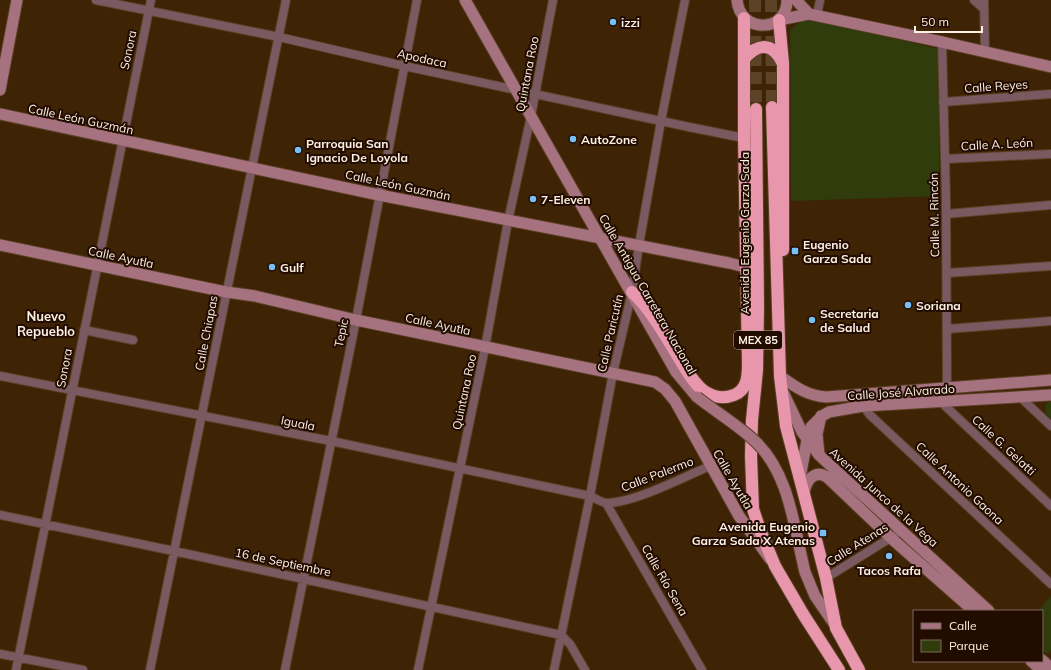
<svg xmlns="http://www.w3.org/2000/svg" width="1051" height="670" viewBox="0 0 1051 670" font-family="Mulish,sans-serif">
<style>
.green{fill:#303c0b}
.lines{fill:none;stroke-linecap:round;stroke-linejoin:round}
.highway-tunnel{stroke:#5c4227;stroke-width:12;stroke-dasharray:12 6;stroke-linecap:butt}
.street-casing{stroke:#5a4024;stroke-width:10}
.secondary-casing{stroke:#5a4024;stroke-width:13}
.highway-casing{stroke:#5a4024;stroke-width:14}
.street{stroke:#7a5961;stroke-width:8}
.secondary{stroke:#a67280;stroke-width:11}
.highway{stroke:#e796ac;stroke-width:12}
.secondary-bridge-casing{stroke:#5a4024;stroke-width:13;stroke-linecap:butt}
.secondary-bridge{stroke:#a67280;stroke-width:11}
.poi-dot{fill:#76c0f7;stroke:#220c00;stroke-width:1.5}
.labels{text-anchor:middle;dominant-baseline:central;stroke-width:4;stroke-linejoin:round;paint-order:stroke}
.shield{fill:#220c00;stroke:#bbaca0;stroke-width:1}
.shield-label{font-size:11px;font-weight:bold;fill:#fdf0e5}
.poi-label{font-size:12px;font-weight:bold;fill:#fdf0e5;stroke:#220c00;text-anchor:start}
.street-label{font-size:12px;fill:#fdf0e5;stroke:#220c00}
.neighbourhood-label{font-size:13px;font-weight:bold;fill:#fdf0e5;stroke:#220c00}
</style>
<rect width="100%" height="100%" fill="#3f2305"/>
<path class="green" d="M805,17l134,32v147l-148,5 -1,-171z
M1051,401v18c-6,-5 -7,-9 -4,-16z
M1051,596v54l-4,4 -5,-4v-39h-4z"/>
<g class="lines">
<path class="highway-tunnel" d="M755,0l1,109
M771,0l1,107"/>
<g class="street-casing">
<path id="street" d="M96,0l183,37 125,29 285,61 55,11
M974,0l10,9
M984,0l1,52
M817,15l3,-15
M942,42l4,156 1,189
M943,102l108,-8
M945,159l106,-5
M946,214l105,-9
M947,273l104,-7
M947,329l104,-8
M84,330l49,10
M0,376l331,65 259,55c5,2 12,7 17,7 27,0 77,-26 103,-37
M1020,397l31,29
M941,402l110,104
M862,404l7,10 182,170
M606,503l96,167
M0,515l174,36 387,84 9,9 15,26
M826,578l69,-43
M0,654l83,16
M16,670l135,-670
M150,670l136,-670
M285,670l71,-350 61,-320
M418,670l67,-322 23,-127 23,-105 22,-116
M554,670l36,-174 23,-123 19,-81 7,-47 22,-124 24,-121"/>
</g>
<g class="secondary-casing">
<path id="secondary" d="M465,0l211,372 21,25
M737,0c3,34 50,33 50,0
M796,0l13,14
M779,20l30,-6 133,28 109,25
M0,90l17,-90
M0,114l379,81 350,68 16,4
M0,245l226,47 29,4 101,24 299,62 10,7 10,12 64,115 31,43
M780,376c14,10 27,20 46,21l225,-17
M784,394l18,38 17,23 170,156
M819,455l-2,-21 4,-18
M800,478l7,-38 4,-13 11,-11 7,-4 34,-6 188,-11
M804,493c2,-12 10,-24 23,-16l64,61 83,73
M805,572l10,24 20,29
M1042,660l9,8
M1031,661l10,9"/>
</g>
<g class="highway-casing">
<path id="highway" d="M779,20l4,43v187
M744,59c14,-16 28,-17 38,3
M772,107l8,269 6,50 40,152 10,50 23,42
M756,109l2,198 -1,63 -5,50 -1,36 2,53 7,21 15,36 28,48 36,56
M632,292c20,19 34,45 48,68 7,11 14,24 24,31 9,6 20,8 30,4 13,-5 14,-18 14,-31l-4,-226v-120"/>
</g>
<use href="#street" class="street"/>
<use href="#secondary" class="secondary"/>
<use href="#highway" class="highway"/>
<g class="secondary-bridge-casing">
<path id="secondary-bridge" d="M697,397c19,15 41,28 59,45 34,33 38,86 49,130"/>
</g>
<use href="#secondary-bridge" class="secondary-bridge"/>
</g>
<g class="poi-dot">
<circle cx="613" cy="22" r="4"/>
<circle cx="573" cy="139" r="4"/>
<circle cx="298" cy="150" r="4"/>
<circle cx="533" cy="199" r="4"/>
<rect x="791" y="247" width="8" height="8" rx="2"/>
<circle cx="272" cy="267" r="4"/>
<circle cx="908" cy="305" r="4"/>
<circle cx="812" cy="320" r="4"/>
<rect x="819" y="529" width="8" height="8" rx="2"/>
<circle cx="889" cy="556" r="4"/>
</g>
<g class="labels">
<rect class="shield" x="734" y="331" width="48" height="18" rx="3"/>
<g class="shield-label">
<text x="758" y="340">MEX 85</text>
</g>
<g class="poi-label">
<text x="621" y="22">izzi</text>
<text x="581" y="139">AutoZone</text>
<text x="306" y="143">Parroquia San<tspan x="306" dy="14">Ignacio De Loyola</tspan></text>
<text x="541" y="199">7-Eleven</text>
<text x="803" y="244">Eugenio<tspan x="803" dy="14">Garza Sada</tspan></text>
<text x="280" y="267">Gulf</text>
<text x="916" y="305">Soriana</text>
<text x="820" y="313">Secretaria<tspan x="820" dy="14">de Salud</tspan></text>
<text x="815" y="526" text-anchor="end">Avenida Eugenio<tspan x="815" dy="14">Garza Sada X Atenas</tspan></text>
<text x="889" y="570" text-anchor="middle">Tacos Rafa</text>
</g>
<g class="street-label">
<text transform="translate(128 50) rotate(-78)">Sonora</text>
<text transform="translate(422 58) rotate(12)">Apodaca</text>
<text transform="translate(527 74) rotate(-79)">Quintana Roo</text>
<text transform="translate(996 86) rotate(-4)">Calle Reyes</text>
<text transform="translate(81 119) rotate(12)">Calle León Guzmán</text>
<text transform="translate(997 144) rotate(-3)">Calle A. León</text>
<text transform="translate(398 185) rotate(12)">Calle León Guzmán</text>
<text transform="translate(934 215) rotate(-91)">Calle M. Rincón</text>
<text transform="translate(744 233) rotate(-90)">Avenida Eugenio Garza Sada</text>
<text transform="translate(121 257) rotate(12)">Calle Ayutla</text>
<text transform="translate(648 294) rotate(60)">Calle Antigua Carretera Nacional</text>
<text transform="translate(438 324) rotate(12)">Calle Ayutla</text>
<text transform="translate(206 333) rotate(-79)">Calle Chiapas</text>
<text transform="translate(341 333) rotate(-78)">Tepic</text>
<text transform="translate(610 333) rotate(-77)">Calle Paricutín</text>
<text transform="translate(64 368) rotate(-79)">Sonora</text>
<text transform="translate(464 392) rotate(-78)">Quintana Roo</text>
<text transform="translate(901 392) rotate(-4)">Calle José Alvarado</text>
<text transform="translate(298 423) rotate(11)">Iguala</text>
<text transform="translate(1004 445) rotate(43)">Calle G. Gelatti</text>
<text transform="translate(657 474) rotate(-21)">Calle Palermo</text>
<text transform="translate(733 479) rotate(60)">Calle Ayutla</text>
<text transform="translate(960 483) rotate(43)">Calle Antonio Gaona</text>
<text transform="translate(884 497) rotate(42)">Avenida Junco de la Vega</text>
<text transform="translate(857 544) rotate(-32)">Calle Atenas</text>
<text transform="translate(283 562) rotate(12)">16 de Septiembre</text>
<text transform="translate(665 580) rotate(60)">Calle Río Sena</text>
</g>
<g class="neighbourhood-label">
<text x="46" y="316">Nuevo<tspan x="46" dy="15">Repueblo</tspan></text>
</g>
</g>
<rect x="913" y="610" width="130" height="52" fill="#220c00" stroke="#7a675c"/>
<rect x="921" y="623" width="20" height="6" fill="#a67280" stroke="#7a675c"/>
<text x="949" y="630" font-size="12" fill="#fdf0e5">Calle</text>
<rect x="921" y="640" width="20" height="12" fill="#303c0b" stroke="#7a675c"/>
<text x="949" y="650" font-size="12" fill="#fdf0e5">Parque</text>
<path d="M915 26v6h67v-6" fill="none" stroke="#fdf0e5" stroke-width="2"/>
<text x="921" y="26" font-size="12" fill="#fdf0e5" stroke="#220c00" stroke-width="3" paint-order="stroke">50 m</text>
</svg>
